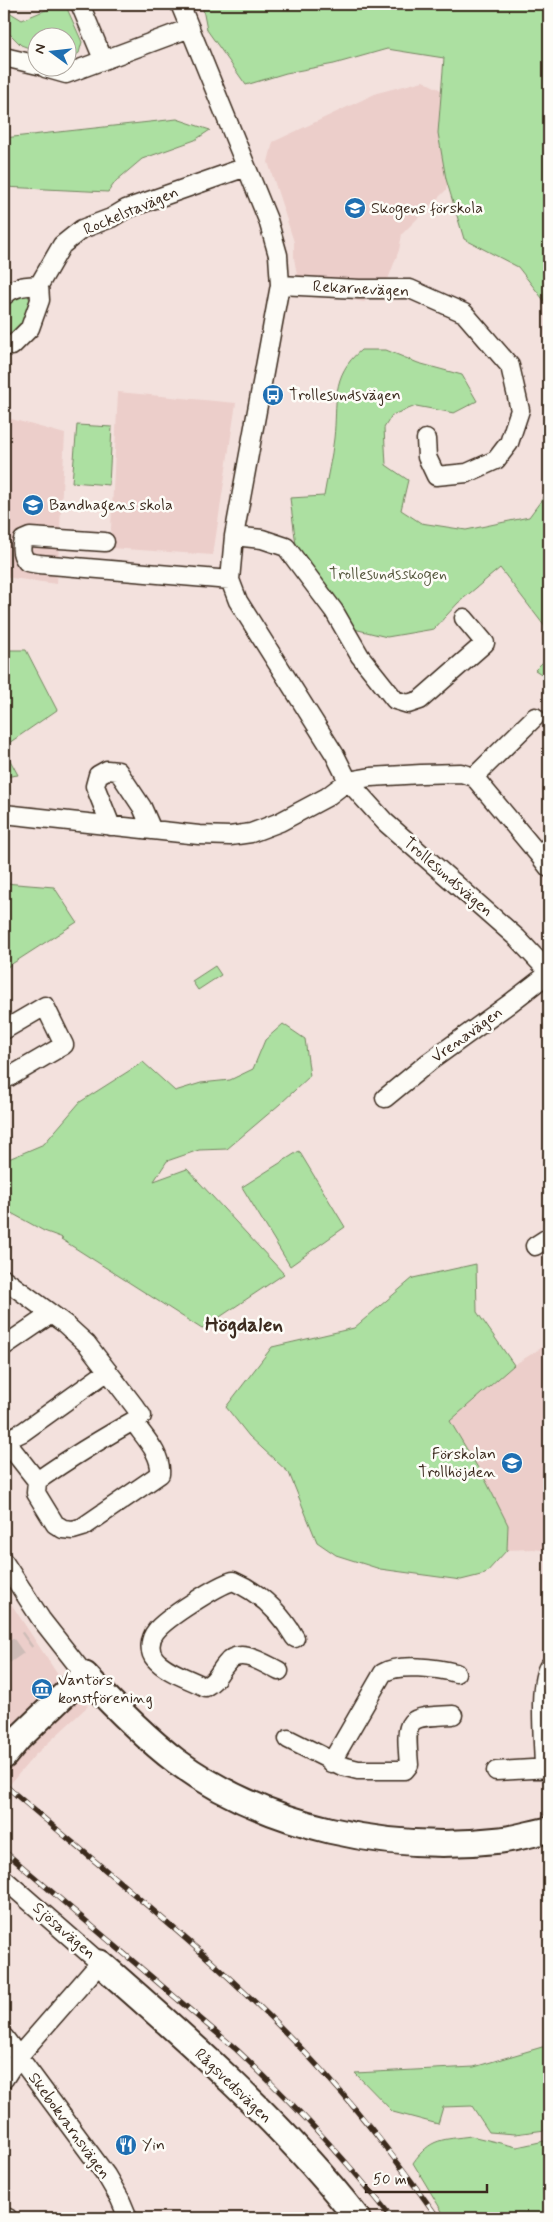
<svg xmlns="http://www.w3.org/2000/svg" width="553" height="2222" viewBox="0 0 553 2222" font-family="Mynerve,sans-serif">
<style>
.built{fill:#ecceca}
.green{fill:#ace0a1;stroke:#748560}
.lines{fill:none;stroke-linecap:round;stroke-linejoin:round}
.street-tunnel{stroke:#cebcb7;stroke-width:18;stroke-dasharray:18 9;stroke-linecap:butt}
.street-casing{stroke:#3b2a1e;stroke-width:21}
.secondary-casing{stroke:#3b2a1e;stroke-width:29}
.street{stroke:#fdfcf7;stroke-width:18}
.secondary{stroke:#fdfcf7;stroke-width:25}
.rail-casing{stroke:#3b2a1e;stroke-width:5.5}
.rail{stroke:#fdfcf7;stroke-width:4;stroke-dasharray:11;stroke-linecap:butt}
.labels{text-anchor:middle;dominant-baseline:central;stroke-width:5;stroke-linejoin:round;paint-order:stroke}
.poi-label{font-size:16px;fill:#3b2a1e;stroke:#fdfcf7;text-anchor:start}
.street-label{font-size:16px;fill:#3b2a1e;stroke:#fdfcf7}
.park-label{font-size:16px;fill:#57583f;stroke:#fdfcf7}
.district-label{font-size:21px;font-weight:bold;fill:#3b2a1e;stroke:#fdfcf7}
</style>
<rect width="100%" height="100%" fill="#f3e1dd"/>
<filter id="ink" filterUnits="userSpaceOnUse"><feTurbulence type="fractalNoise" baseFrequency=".02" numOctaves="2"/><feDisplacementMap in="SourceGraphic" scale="10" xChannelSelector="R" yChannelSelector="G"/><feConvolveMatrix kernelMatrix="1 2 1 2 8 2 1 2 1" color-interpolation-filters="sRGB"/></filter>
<g filter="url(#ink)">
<path class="built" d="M423,81l24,12 8,64 -9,33 -44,44 -3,16 -12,32 -23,20 -69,-13 2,-14 -3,-17v-16l-26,-80 5,-20 104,-49z
M118,392l118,11 -23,152 -103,-7z
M4,417l61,17 -8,150 -53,-7z
M549,1343v208l-16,-2 -26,1 1,-25 -21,-42 -37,-62 64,-56z
M4,1593l52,79 32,34 -53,49 -31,36z"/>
<path class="green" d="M60,4h5l17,38 -3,11 -6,4h-5v-19h-30l-1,13 -16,-6 -10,-10 -7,-2v-24l18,11z
M202,4h347v303l-31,-40 -54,-28 -18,-60 -8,-46 6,-75 -57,-9 -53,15 -48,9 -40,12 -39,-55z
M177,119l33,11 -15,10 -53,19 -26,22 -8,11 -104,-5v-49z
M18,292l10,3c8,21 -1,26 -14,41l-10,2v-35z
M361,350h25l32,13 44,12 15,26 -23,12 -38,-7 -24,9 -8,13 2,37 22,15 -7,30 20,13 45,7 63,-13 20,-27v142l-49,-64 -42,35 -24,26 -47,8 -33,-8 -39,-46 -19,-38 -6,-47 34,-2c3,-19 8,-38 10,-58 4,-35 -4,-62 27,-88z
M77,425l35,2 -3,58 -37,-3z
M4,650h22l31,60 -48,33 -4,8 13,24 -14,2z
M549,656v23l-14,-9z
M4,883l50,4 23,35 -73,47z
M215,966l6,9 -23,15 -6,-9z
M283,1024l22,15 5,37 -30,28 -53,45 -28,1 -32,11 -13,20 33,-12 97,105 -82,55 -141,-90 2,-1 -19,-7 -40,-22v-48l40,-17 36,-42 63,-40 32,29 26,-8 29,-3 23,-11 12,-29z
M299,1151l46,76 -55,39 -48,-79z
M476,1264l1,48 37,53 -64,56 37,62 21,42 -1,25 -22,24 -24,6 -81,-11 -44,-14 -19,-13 -28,-69 -40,-37 -23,-29 46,-60 82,-19 59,-50z
M549,2045v84l-4,1 -30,4 -26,-2 -17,-26 -29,1 -5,17 -45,-12 -38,-39 119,-6z
M471,2136l46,11 32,-7v78h-103l-33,-55c18,-26 30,-23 58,-27z"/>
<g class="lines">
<path class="street-tunnel" d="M4,1656l24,-17"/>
<g class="street-casing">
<path id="street" d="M80,4l23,55
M180,4l88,216 10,35 2,30 -46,251 -4,44 8,21 97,154 13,26 37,41 132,116 32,34
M4,57l34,8
M45,68l21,6 124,-46
M280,285l79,4h51l54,24 46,53 10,44 -11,33 -13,17 -29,13 -31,3 -9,-19 -1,-18
M4,296c9,-10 22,-10 35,-11
M4,345l8,1 18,-18 10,-28 -1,-15 23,-40 20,-16 29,-11 15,-9 120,-42
M234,536l28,3 24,8 48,64 26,45 35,44 13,4 12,-4 65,-57 -21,-25
M105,542l-75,-5 -7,3c-3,9 -2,15 4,22l12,2 191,16
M474,777l65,78
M4,814l195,21 31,1 21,-3 29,-11 47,-25 21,-16 23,-4 50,-3 40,-1 13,4 61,-60
M111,826l-16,-40 3,-11 9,-5 11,1 24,36 10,23
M549,846l-10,9 10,13
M4,1030l41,-24 19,39 -60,35
M385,1098l44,-36 80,-58 40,-31
M535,1246l14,-9
M4,1279l61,45 22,20 55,72c-36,20 -71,41 -105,65l-1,12 19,31 8,5 10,1 10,-3 77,-53c2,-20 -16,-37 -27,-53
M4,1346l47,-32
M4,1439l33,42
M4,1441l19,-9 85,-61
M4,1562l37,57 44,56
M279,1671c-16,-8 -40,-25 -53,-7 -8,9 -9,17 -21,23 -15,-8 -39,-15 -50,-28 -7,-8 -5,-21 1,-28 10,-13 62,-46 77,-50 28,12 47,31 62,57
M288,1739l54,27 16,4h47l4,-5c-4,-48 -4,-48 44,-50
M331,1763l52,-90c15,-10 55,-5 73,0
M544,1769c0,-23 -7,-86 5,-103
M496,1771l53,-3
M4,1879l96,84 -82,94 -14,22
M4,2037l102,138 14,24 8,19
M4,2217l4,1"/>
</g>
<g class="secondary-casing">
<path id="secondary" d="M4,1756l14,-17 67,-64c28,30 58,61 91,86 92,67 213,92 325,79 16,-2 32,-7 48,-10
M100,1963c88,77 186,163 257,255"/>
</g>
<use href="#street" class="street"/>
<use href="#secondary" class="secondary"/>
<g class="rail-casing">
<path id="rail" d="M7,1787c104,89 213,174 306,274 46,49 86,102 125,157
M4,1851l233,199c56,53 108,108 155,168"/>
</g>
<use href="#rail" class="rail"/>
</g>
</g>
<defs>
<g id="school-disc" transform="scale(1.125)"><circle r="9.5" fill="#1f6fb2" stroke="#fdfcf7"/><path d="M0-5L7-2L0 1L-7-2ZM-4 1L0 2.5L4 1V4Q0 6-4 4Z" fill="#fff"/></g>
<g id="bus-disc" transform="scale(1.125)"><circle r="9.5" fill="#1f6fb2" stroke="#fdfcf7"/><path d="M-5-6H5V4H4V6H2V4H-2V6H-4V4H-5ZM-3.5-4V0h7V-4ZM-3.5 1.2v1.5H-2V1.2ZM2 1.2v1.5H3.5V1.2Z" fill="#fff"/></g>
<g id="museum-disc" transform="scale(1.125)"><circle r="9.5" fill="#1f6fb2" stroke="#fdfcf7"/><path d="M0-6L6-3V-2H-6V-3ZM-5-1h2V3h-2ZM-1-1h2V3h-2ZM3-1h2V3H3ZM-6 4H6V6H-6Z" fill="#fff"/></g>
<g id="restaurant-disc" transform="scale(1.125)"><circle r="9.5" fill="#1f6fb2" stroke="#fdfcf7"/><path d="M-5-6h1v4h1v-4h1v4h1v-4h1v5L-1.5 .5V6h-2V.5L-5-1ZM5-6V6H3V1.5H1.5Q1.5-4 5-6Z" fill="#fff"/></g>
</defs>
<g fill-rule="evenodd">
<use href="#school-disc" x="355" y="208"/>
<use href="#bus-disc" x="273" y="395"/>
<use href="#school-disc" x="33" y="505"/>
<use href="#school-disc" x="512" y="1463"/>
<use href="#museum-disc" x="42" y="1689"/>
<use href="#restaurant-disc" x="126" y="2145"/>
</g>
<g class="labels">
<g class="poi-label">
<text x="371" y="208">Skogens förskola</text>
<text x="289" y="395">Trollesundsvägen</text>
<text x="49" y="505">Bandhagens skola</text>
<text x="496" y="1454" text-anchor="end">Förskolan<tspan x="496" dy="18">Trollhöjden</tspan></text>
<text x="58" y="1680">Vantörs<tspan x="58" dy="18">konstförening</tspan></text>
<text x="142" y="2145">Yin</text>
</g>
<g class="street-label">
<text transform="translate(131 211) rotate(-23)">Rockelstavägen</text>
<text transform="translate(361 289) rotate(3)">Rekarnevägen</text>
<text transform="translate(448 877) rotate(41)">Trollesundsvägen</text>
<text transform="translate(467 1035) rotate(-36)">Vrenavägen</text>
<text transform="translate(64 1931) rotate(41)">Sjösavägen</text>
<text transform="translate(233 2086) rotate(44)">Rågsvedsvägen</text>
<text transform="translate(69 2126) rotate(54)">Skebokvarnsvägen</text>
</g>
<g class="park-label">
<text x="388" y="574">Trollesundsskogen</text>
</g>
<g class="district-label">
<text x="244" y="1325">Högdalen</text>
</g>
</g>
<rect width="553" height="2222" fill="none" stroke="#fdfcf7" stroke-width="20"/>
<rect x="10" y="10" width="533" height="2202" fill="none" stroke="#3b2a1e" stroke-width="2" filter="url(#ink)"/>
<g transform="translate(52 52) rotate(285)"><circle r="24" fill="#fdfcf7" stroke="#afa8a0"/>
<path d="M0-4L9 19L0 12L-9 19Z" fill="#1f6fb2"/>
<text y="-8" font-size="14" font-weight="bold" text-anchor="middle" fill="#3b2a1e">N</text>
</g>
<path d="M366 2184v8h121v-8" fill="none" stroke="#3b2a1e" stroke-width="2.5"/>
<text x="373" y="2184" font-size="15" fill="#3b2a1e" stroke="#fdfcf7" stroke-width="4" paint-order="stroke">50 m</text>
</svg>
